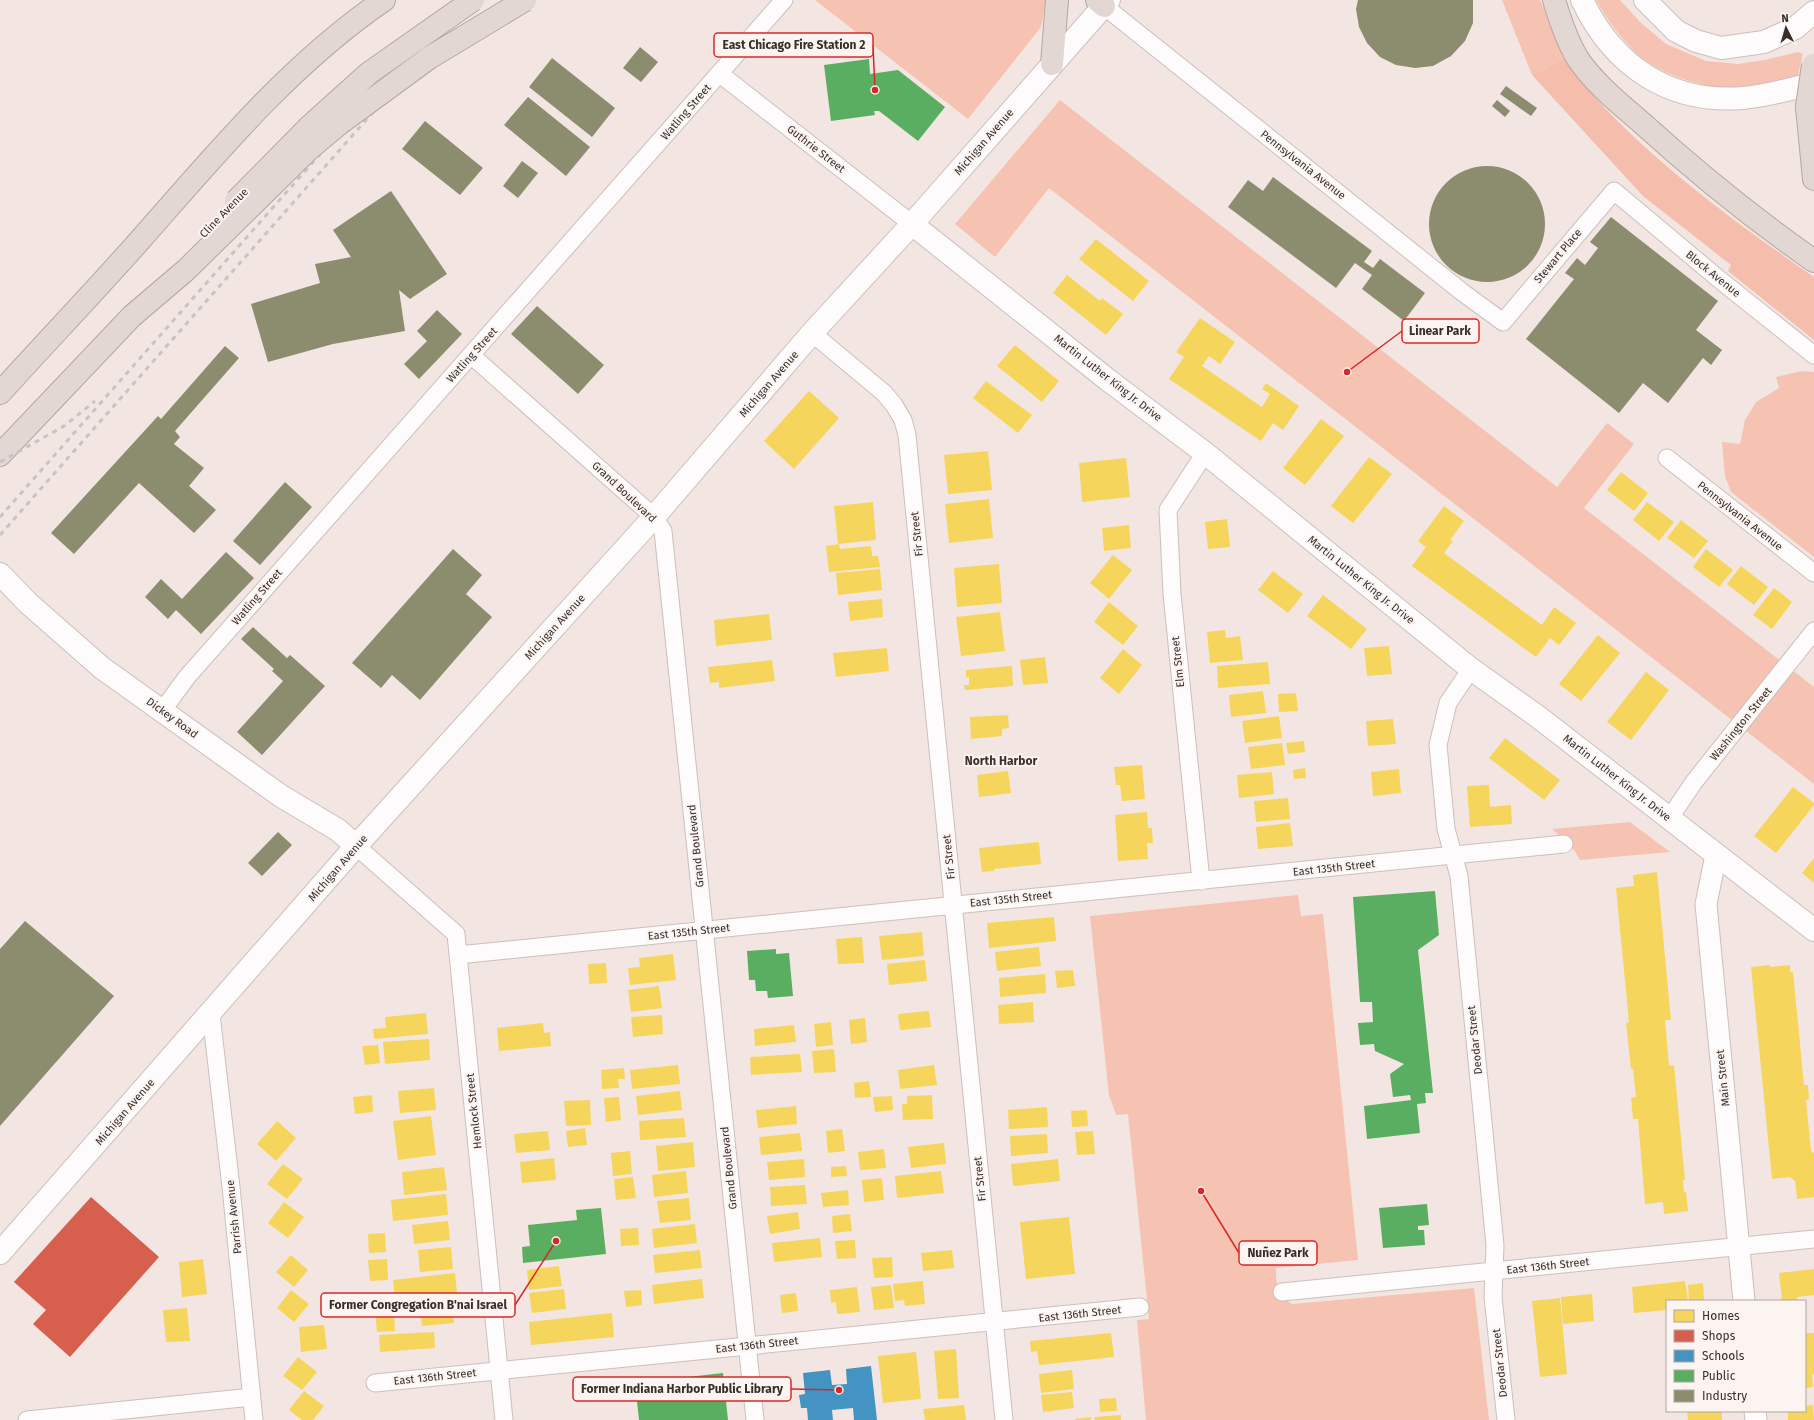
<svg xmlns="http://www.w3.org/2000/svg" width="1814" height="1420" viewBox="0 0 1814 1420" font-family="'Fira Sans',sans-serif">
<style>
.green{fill:#f6c2b2}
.forest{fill:#f4bdac}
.homes{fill:#f6d55c}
.shops{fill:#d6604d}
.schools{fill:#4393c3}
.public{fill:#5aae61}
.industry{fill:#8c8c6e}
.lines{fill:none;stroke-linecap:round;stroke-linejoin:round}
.minor-casing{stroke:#c9c0bd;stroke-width:19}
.tertiary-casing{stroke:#c9c0bd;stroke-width:23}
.secondary-casing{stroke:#c9c0bd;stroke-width:24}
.motorway-casing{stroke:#b6a6a1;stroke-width:24}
.minor{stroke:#fdfbfb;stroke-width:17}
.tertiary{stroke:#fdfbfb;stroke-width:21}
.secondary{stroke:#fdfbfb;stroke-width:22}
.motorway{stroke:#e3d7d4;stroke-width:22}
.rail{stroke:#c7c4c3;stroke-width:3;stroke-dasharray:5 5;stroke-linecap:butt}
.motorway-bridge-casing{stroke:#b6a6a1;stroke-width:24;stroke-linecap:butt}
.motorway-bridge{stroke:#e3d7d4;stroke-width:22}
.labels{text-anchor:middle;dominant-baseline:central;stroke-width:4;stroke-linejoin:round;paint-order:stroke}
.street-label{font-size:11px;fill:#362e2b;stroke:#fcf4f1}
.neighbourhood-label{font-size:12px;font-weight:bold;fill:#3e2e29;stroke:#fcf4f1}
.leader{fill:none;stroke:#d62828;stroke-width:1.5}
.callout-dot{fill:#d62828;stroke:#fcf4f1;stroke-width:1.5}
.callout{fill:#fcf4f1;stroke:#d62828;stroke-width:1.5}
.callout-label{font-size:12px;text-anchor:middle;font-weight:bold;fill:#362e2b}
</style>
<rect width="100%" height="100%" fill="#f3e6e2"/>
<path class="green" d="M815,0h231l-5,27 -73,92z
M1502,0h38l25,58 -33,17z
M1596,0h24l20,22 26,22 40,17 32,3 27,-4 33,-8 5,2 -5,21c-18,5 -36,11 -54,13 -31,4 -85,-13 -108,-35 -16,-16 -29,-33 -40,-53z
M1060,100l497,387 50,-64 27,21 -50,64 230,179v97l-765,-596 -54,69 -40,-33z
M1802,371l12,1v185l-83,-65 -6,-16 -3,-34 18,2 5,-24 11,-18 23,-14 -3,-11z
M1630,822l40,30 -90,8 -6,-10 -22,-21z
M1298,895l3,21 22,-2 35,346 -82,8c0,18 1,26 16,36l182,-16 15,132h-343l-9,-100 12,-1 -21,-205 -12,1 -7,-20 -19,-179z"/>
<path class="forest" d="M1565,58c13,16 24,34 38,48 59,63 140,122 211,171v63l-86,-69 3,-6 -88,-69 -111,-121z"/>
<path class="homes" d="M1096,239l53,42 -16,20 -54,-42z
M1067,275l33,26 2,-3 21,16 -17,21 -53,-42z
M1200,318l35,24 -15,22 -11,-8 -7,10 60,41 8,-13 -8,-5 4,-6 33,23 -16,24 -10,-7 -12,18 -92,-62 15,-22 -8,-5z
M1015,345l44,36 -17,21 -45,-36z
M986,381l46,34 -14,18 -45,-35z
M809,391l30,27 -45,51 -30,-28z
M1321,419l23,17 -39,49 -22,-17z
M988,451l4,39 -44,4 -4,-39z
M1369,457l23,17 -39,49 -22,-17z
M1126,458l4,39 -48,5 -3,-39z
M1621,472l27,21 -14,18 -27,-21z
M989,499l4,39 -44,5 -4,-39z
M873,502l3,38 -38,4 -4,-38z
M1647,502l27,20 -15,19 -26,-21z
M1444,506l20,15 -14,19 3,1 -9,12 98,72 12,-18 22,16 -17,22 -9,-7 -14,19 -124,-91 14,-19 -8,-6z
M1227,519l3,28 -22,2 -3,-27z
M1681,520l27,21 -14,17 -27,-20z
M1129,525l2,23 -27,3 -2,-23z
M839,544l1,5 31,-3 1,10h6l2,11 -51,5 -3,-26z
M1706,549l27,21 -14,17 -26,-20z
M1113,555l19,15 -23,29 -19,-16z
M999,564l3,39 -45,4 -3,-39z
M1741,566l27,21 -14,18 -27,-21z
M880,569l2,21 -44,5 -2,-22z
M1273,571l30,23 -15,19 -30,-23z
M1774,588l18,14 -20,27 -19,-14z
M1323,595l44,34 -16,20 -44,-33z
M882,599l1,18 -33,4 -2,-19z
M1109,602l29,24 -15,19 -29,-23z
M1000,612l5,39 -44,5 -5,-39z
M769,614l3,26 -56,6 -2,-26z
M1225,630l1,8 14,-2 3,24 -33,3 -3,-31z
M1598,635l22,18 -39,48 -22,-17z
M1389,646l3,28 -25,2 -3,-28z
M887,648l2,23 -53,6 -3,-24z
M1123,649l19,16 -23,29 -19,-16z
M1045,657l3,26 -25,2 -3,-25z
M772,660l3,21 -56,7v-6l-9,1 -2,-16z
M1268,662l2,22 -52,4 -1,-22z
M1012,666l1,20 -48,4 -1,-5h5v-8h-3v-7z
M1646,672l23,18 -38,50 -24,-18z
M1263,691l3,22 -35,4 -2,-22z
M1296,693l2,18 -19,1 -1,-18z
M1008,715l1,13 -7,1v7l-31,3 -1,-22z
M1279,716l3,22 -37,5 -3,-22z
M1393,719l3,25 -28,2 -2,-25z
M1505,738l55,42 -16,20 -55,-42z
M1304,741l1,11 -17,2 -2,-11z
M1282,743l3,22 -34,4 -3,-22z
M1142,765l3,34 -23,2 -2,-16h-4l-2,-18z
M1305,768l1,10 -12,1 -1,-9z
M1399,769l2,24 -28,3 -2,-24z
M1008,771l3,22 -32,4 -2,-22z
M1272,772l2,22 -35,4 -2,-23z
M1489,785l1,22 21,-2 1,19 -42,3 -3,-41z
M1793,787l21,16v2l-38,48 -22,-17z
M1288,798l2,21 -34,3 -2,-21z
M1147,812l1,16h4l1,15h-6l1,16 -30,2 -3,-46z
M1290,823l3,23 -35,3 -2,-22z
M1039,842l2,22 -47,5v2l-12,1 -3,-24z
M1814,858v25l-12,-10z
M1657,872l14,148h-6l4,46 5,-1 11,115h-2l1,12h2l2,19 -24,3 -1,-12 -18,2 -7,-85h-5l-2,-21 5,-1 -3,-28h-2l-5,-46 3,-1 -13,-134 18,-2 -1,-11z
M1054,917l2,24 -67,7 -2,-25z
M922,932l2,24 -42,4 -3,-24z
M862,937l2,26 -26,1 -2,-25z
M1039,947l2,19 -44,5 -2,-19z
M673,954l3,26 -46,5 -2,-17 12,-1 -1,-9z
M925,960l2,21 -38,4 -2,-21z
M606,963l1,20 -18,1 -1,-20z
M1770,965v2l20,-2v7h3l11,113h4l1,14 -3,1 5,51 3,2v44l-17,2 -2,-18 -5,-4 -18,2 -21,-212z
M1073,970l2,16 -18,2 -2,-17z
M1045,974l1,19 -46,4 -1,-19z
M659,986l3,22 -31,4 -3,-22z
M1033,1002l1,20 -35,2 -1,-19z
M929,1011l2,16 -31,3 -2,-16z
M426,1013l2,21 -54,5 -1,-10 13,-1 -1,-11z
M662,1015l1,19 -30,3 -2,-20z
M865,1018l2,24 -16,2 -2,-24z
M831,1022l2,23 -17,2 -2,-23z
M543,1023l1,10 6,-1 1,14 -52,5 -2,-23z
M794,1025l2,17 -41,4 -1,-17z
M429,1039l1,21 -45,4 -2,-22z
M378,1045l2,18 -15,2 -3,-19z
M834,1049l2,23 -22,1 -2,-22z
M800,1054l2,18 -51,3 -1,-18z
M678,1065l2,19 -48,5 -2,-19z
M934,1065l3,20 -37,4 -2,-19z
M624,1068l1,11h-7l1,9 -17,1 -1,-19z
M869,1081l2,16 -16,1 -1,-15z
M434,1088l2,22 -36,3 -2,-22z
M680,1091l2,19 -44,5 -2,-19z
M372,1095l1,17 -18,2 -2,-17z
M932,1095l1,24 -30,1 -1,-16h5v-8z
M892,1096l1,14 -18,2 -2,-15z
M619,1097l2,23 -15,2 -2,-24z
M590,1100l1,25 -25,1 -2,-25z
M796,1106l1,18 -39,4 -2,-18z
M1047,1107l1,20 -39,2 -1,-19z
M1087,1110l1,16 -16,1 -1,-16z
M431,1116l5,39 -38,5 -5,-39z
M684,1118l2,19 -46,3 -1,-19z
M277,1121l19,17 -20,23 -19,-17z
M585,1128l2,17 -19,2 -2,-16z
M842,1129l3,22 -17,2 -2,-22z
M548,1131l2,19 -34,3 -2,-19z
M1093,1131l2,23 -18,1 -2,-23z
M800,1133l2,18 -41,4 -2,-18z
M1047,1134l1,19 -37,3 -1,-20z
M693,1142l2,25 -37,4 -2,-25z
M944,1143l2,21 -35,4 -3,-21z
M884,1149l2,19 -26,2 -2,-18z
M630,1151l2,23 -19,2 -2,-23z
M554,1158l2,22 -34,3 -2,-21z
M804,1159l1,18 -36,3 -2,-18z
M1058,1159l2,22 -47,5 -2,-22z
M283,1164l20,15 -16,20 -20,-15z
M846,1166l1,10 -16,1v-10z
M444,1167l3,23 -43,5 -2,-23z
M686,1171l2,22 -34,4 -2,-22z
M941,1171l3,22 -47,5 -2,-22z
M633,1177l3,21 -20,2 -2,-21z
M882,1178l2,22 -20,2 -2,-22z
M805,1185l2,19 -36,2 -1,-19z
M848,1190l1,15 -26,2 -2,-14z
M446,1194l2,21 -55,6 -2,-21z
M689,1198l2,22 -31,3 -3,-22z
M284,1202l20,15 -16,21 -20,-15z
M798,1212l2,17 -30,5 -3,-18z
M850,1214l2,17 -19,2 -1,-17z
M1069,1217l6,57 -49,5 -6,-57z
M448,1221l2,19 -36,4 -2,-19z
M695,1224l2,19 -43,5 -2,-19z
M638,1228l1,17 -18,1 -1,-17z
M385,1233l1,19 -17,1 -1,-19z
M820,1238l2,19 -48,5 -2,-19z
M855,1240l1,18 -19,1 -2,-18z
M451,1247l2,22 -33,3 -2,-22z
M700,1250l2,18 -47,5 -2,-18z
M952,1250l2,18 -31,3 -2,-18z
M291,1255l17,15 -14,17 -18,-15z
M892,1257l1,20 -19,1 -2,-20z
M203,1259l4,35 -25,3 -3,-35z
M387,1259l1,21 -18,1 -2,-21z
M559,1266l3,20 -33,4 -2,-20z
M1814,1269v26l-17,2v4h-22l7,-2 -3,-26z
M455,1273l2,20 -62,6 -2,-19z
M702,1279l2,19 -50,6 -2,-19z
M923,1281l2,23 -20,2 -1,-6 -9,1 -2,-17z
M1685,1281l3,20h-21v9l-33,3 -2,-26z
M1703,1283l1,18h-15l-1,-16z
M891,1285l3,23 -20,2 -3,-23z
M857,1287l3,25 -23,2 -1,-12 -5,1 -1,-13z
M564,1289l2,20 -34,4 -3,-20z
M291,1290l18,14 -15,18 -17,-14z
M641,1290l1,15 -16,2 -2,-16z
M796,1293l2,18 -16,2 -2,-18z
M1592,1294l2,27 -31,3 -2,-27z
M1560,1298l7,76 -27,3 -8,-76z
M452,1302l2,21 -32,3 -3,-21z
M187,1308l3,33 -24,1 -3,-32z
M394,1308l1,23 -18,1 -2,-23z
M612,1313l2,24 -83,8 -2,-23z
M324,1325l3,24 -26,3 -2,-25z
M434,1332l1,16 -55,4 -1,-17z
M1111,1333l3,24 -75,8 -2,-14 -6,1 -1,-11z
M1805,1333h9v41l-2,1 1,12 -8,1z
M956,1349l3,49 -21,1 -4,-48z
M916,1352l5,47 -38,4 -5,-47z
M298,1357l19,15 -15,18 -19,-14z
M1072,1370l2,19 -33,4 -2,-19z
M304,1391l20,15 -11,14h-11l-13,-10z
M1072,1392l2,16 -31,4 -2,-17z
M1116,1398l1,13 -17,1 -1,-13z
M964,1405l2,15h-41l-2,-11z
M1813,1405l1,15h-26v-9h17v-5z
M1687,1411h35v9h-34z
M1121,1415v5h-26l-1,-3z
M1091,1417v3h-16v-1z"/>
<path class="shops" d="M91,1197l68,60 -89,100 -37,-33 13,-14 -32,-28z"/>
<path class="schools" d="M871,1366l6,54h-23l-1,-12 -21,2 1,10h-25l-1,-12h-6l-2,-13 6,-1 -2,-21 27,-3 2,15 15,-1 -1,-15z"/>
<path class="public" d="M869,59l1,15 28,-4 47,37 -27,34 -39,-30h-5l1,4 -44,6 -7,-56z
M1435,891l4,44 -21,15 15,143h-8l1,10 -9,1 3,29 -53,6 -3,-33 47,-6 -1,-5 -17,2 -3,-23 14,-10 -29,-13 -1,-7 -14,1 -2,-22 15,-1 -1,-20h-12l-7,-105z
M776,949v5l13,-1 4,43 -25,2 -1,-7h-11l-1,-11h-6l-2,-29z
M1427,1204l2,21 -11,1v4h6l1,15 -42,3 -4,-40z
M601,1208l5,46 -83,9 -1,-16 8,-1 -2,-21 49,-5 -1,-10z
M723,1373l5,47h-89l-4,-37z"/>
<path class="industry" d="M1358,0h115v23l-8,18 -14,15 -18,10 -18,2 -19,-3 -16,-8 -13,-14 -8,-16 -3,-18z
M640,47l18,15 -17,20 -18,-14z
M552,58l63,50 -23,29 -63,-50z
M1506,86l31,22 -6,8 -31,-22z
M528,97l62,50 -24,29 -62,-51z
M1497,100l13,11 -5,6 -13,-11z
M425,121l58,47 -23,27 -58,-46z
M522,161l16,12 -20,25 -15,-12z
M1429 224a58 58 0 1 1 116 0a58 58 0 1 1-116 0Z
M1273,177l99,74 -8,11 9,6 7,-9 45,34 -21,28 -42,-32 10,-14 -17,-12 -19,25 -108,-81 20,-27 15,11z
M391,191l56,83 -37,25 -11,-9 6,41 -72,13 -65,18 -17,-58 69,-21 -5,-19 36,-7 -18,-27z
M1611,217l107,84 -22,29 26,20 -11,15 -8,-7 -35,45 -25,-20 -24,30 -93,-74 48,-60 -9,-6 12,-15 8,7 13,-17 -8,-6z
M537,306l67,59 -26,29 -67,-60z
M437,310l25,24 -43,45 -15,-15 23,-23 -10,-10z
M225,346l14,12 -64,73 5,6 -6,7 30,24 -15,18 27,24 -22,23 -55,-50 -65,71 -23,-21 107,-117 3,3z
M285,482l27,25 -52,58 -27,-24z
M453,549l29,26 -16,19 26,23 -72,83 -28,-25 -11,13 -29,-25z
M226,552l28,26 -53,56 -25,-24 -8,9 -23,-22 16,-18 21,20z
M253,627l34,31 3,-3 35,31 -63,69 -25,-23 46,-51 -11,-10 2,-2 -33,-30z
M278,832l14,13 -30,31 -14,-13z
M25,921l89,75 -114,130v-177z"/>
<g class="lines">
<g class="minor-casing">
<path id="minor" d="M1104,6l358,286 41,30 111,-131 106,89 94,75
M720,74l192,150
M812,333l72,60 10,12 9,15 4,15 97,985
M471,355l183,162 9,14 92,889
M1667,458l147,115
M1471,669l-23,34 -10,42 8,84 13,47 36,369 -2,52 13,123
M162,711l25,-34 597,-677
M1669,819l25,-37 120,-151
M356,846l100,88 48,486
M1201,881l-29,-287 -4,-84 37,-57
M458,955l1106,-111
M211,1014l20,173 23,233
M1282,1292l532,-53
M375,1383l765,-76
M27,1420l225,-23"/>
</g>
<g class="tertiary-casing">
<path id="tertiary" d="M1716,855l-10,49 38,397
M1755,1411l1,9"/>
</g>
<g class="secondary-casing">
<path id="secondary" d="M1582,0c31,65 86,104 161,98 24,-2 47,-9 71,-15
M1645,0l31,31 20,10 25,7 43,-6 31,-14 19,-16
M912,224l196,156 97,73 266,216 66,47 277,214
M0,574l28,29 74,65 179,128 57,34 18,16
M0,1253l356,-407 298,-329 158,-184 100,-109 197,-224"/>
</g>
<g class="motorway-casing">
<path id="motorway" d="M1097,0l7,6
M1554,0c6,20 13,41 24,59 16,24 42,45 64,64 54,49 112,96 172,138
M1052,64l5,-64
M1807,107l7,72
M0,393c47,-52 95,-102 141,-154 75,-85 148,-174 243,-239
M0,455l132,-139"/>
</g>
<use href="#minor" class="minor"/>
<use href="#tertiary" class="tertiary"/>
<use href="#secondary" class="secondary"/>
<use href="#motorway" class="motorway"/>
<path class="rail" d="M0,462l64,-36 31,-25
M0,517l456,-517
M0,535l472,-535"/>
<g class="motorway-bridge-casing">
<path id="motorway-bridge" d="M1807,107l6,-42
M236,201l73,-74 60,-54 104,-73
M132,316l54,-46 123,-121 30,-25 90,-66 96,-58"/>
</g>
<use href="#motorway-bridge" class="motorway-bridge"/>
</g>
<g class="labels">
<g class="street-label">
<text transform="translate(686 112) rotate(-49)">Watling Street</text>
<text transform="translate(984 142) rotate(-49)">Michigan Avenue</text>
<text transform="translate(816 149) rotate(38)">Guthrie Street</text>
<text transform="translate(1303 165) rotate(38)">Pennsylvania Avenue</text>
<text transform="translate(224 213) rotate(-46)">Cline Avenue</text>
<text transform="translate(1558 256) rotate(-50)">Stewart Place</text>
<text transform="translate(1713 274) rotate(39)">Block Avenue</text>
<text transform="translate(472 355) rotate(-48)">Watling Street</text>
<text transform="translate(1108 378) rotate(38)">Martin Luther King Jr. Drive</text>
<text transform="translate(769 384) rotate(-49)">Michigan Avenue</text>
<text transform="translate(624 492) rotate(43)">Grand Boulevard</text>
<text transform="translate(1740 516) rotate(38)">Pennsylvania Avenue</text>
<text transform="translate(917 534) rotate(-96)">Fir Street</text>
<text transform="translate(1361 580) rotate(39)">Martin Luther King Jr. Drive</text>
<text transform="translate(257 597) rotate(-49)">Watling Street</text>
<text transform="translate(555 627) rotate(-48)">Michigan Avenue</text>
<text transform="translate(1178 662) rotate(-96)">Elm Street</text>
<text transform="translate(172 718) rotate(36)">Dickey Road</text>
<text transform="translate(1741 724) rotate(-51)">Washington Street</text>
<text transform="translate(1617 778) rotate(38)">Martin Luther King Jr. Drive</text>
<text transform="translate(696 846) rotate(-96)">Grand Boulevard</text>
<text transform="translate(949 857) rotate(-96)">Fir Street</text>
<text transform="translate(338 868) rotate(-49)">Michigan Avenue</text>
<text transform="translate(1334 868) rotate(-6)">East 135th Street</text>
<text transform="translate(1011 899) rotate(-6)">East 135th Street</text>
<text transform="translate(689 932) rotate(-6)">East 135th Street</text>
<text transform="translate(1475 1040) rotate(-96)">Deodar Street</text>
<text transform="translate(1723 1078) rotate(-96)">Main Street</text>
<text transform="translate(474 1111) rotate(-96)">Hemlock Street</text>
<text transform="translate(125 1112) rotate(-49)">Michigan Avenue</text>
<text transform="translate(729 1168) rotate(-96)">Grand Boulevard</text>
<text transform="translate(980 1179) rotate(-96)">Fir Street</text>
<text transform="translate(234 1217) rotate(-96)">Parrish Avenue</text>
<text transform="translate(1548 1266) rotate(-6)">East 136th Street</text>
<text transform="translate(1080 1314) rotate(-6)">East 136th Street</text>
<text transform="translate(757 1345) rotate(-6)">East 136th Street</text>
<text transform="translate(1500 1363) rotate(-96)">Deodar Street</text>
<text transform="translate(435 1377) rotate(-6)">East 136th Street</text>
</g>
<g class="neighbourhood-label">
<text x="1001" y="761">North Harbor</text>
</g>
</g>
<path class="leader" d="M875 90L873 45M1347 372L1402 331M1201 1191L1239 1253M556 1241L515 1305M839 1390L791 1389"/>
<g class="callout-dot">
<circle cx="875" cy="90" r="4"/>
<circle cx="1347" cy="372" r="4"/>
<circle cx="1201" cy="1191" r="4"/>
<circle cx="556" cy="1241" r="4"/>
<circle cx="839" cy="1390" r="4"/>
</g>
<g class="callout">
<rect x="714" y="33" width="159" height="24" rx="4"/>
<rect x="1402" y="319" width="77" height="24" rx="4"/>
<rect x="1239" y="1241" width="78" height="24" rx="4"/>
<rect x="321" y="1293" width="194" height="24" rx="4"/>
<rect x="573" y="1377" width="218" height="24" rx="4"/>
</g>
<g class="callout-label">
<text x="794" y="49">East Chicago Fire Station 2</text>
<text x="1440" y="335">Linear Park</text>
<text x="1278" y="1257">Nuñez Park</text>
<text x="418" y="1309">Former Congregation B'nai Israel</text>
<text x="682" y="1393">Former Indiana Harbor Public Library</text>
</g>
<rect x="1666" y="1300" width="140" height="112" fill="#fcf4f1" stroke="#ada5a2"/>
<rect x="1674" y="1310" width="20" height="12" fill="#f6d55c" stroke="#ada5a2"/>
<text x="1702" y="1320" font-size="12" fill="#362e2b">Homes</text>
<rect x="1674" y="1330" width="20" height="12" fill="#d6604d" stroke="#ada5a2"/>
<text x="1702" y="1340" font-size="12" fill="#362e2b">Shops</text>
<rect x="1674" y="1350" width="20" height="12" fill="#4393c3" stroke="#ada5a2"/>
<text x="1702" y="1360" font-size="12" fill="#362e2b">Schools</text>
<rect x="1674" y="1370" width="20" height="12" fill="#5aae61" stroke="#ada5a2"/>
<text x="1702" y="1380" font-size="12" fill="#362e2b">Public</text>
<rect x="1674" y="1390" width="20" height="12" fill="#8c8c6e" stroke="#ada5a2"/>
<text x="1702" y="1400" font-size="12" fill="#362e2b">Industry</text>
<g transform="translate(1786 28) rotate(355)" stroke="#fcf4f1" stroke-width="3" paint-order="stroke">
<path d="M0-3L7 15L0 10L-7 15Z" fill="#362e2b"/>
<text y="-6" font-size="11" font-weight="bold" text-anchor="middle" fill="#362e2b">N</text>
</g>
</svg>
